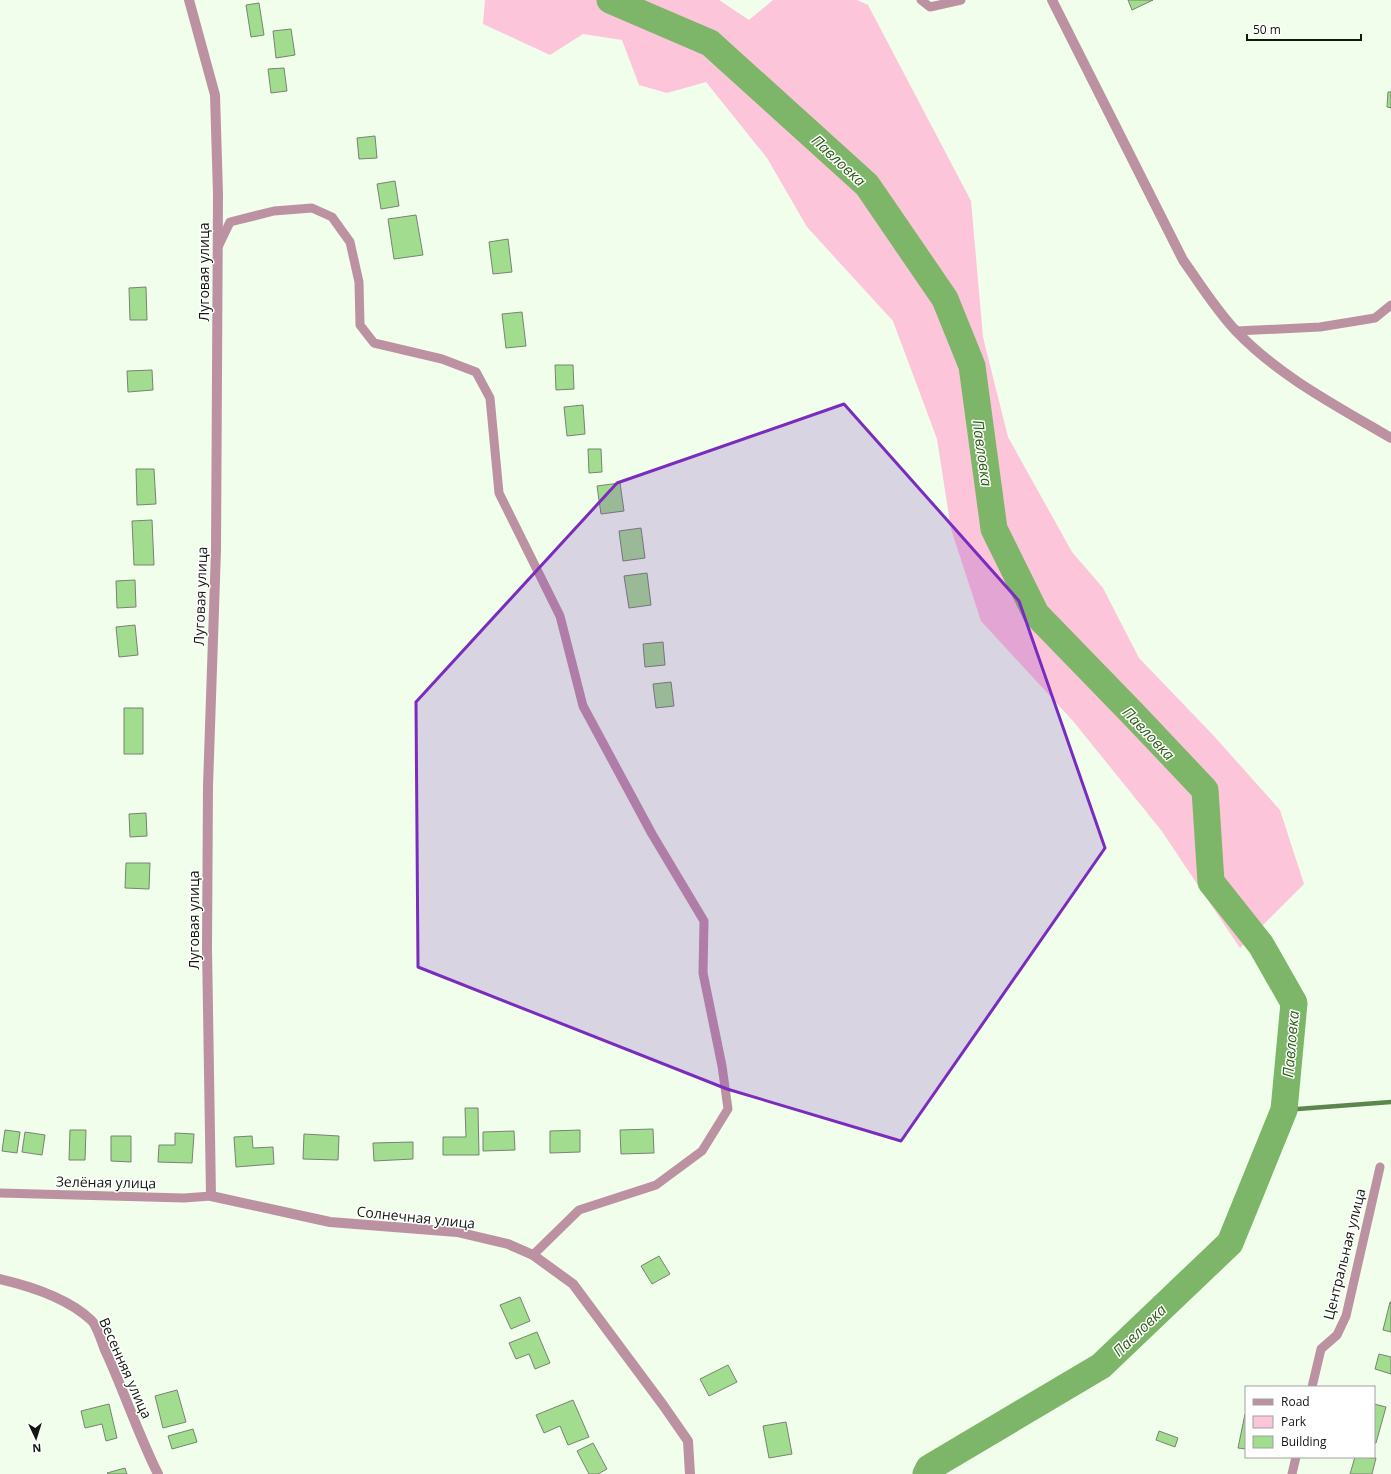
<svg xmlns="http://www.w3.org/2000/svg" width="1391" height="1474" viewBox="0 0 1391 1474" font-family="'Open Sans',sans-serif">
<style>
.green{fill:#fdc5da}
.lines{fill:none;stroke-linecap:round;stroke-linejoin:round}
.stream{stroke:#5d864e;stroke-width:4.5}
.river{stroke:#7db569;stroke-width:27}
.building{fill:#a2dc8e;stroke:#778473}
.service{stroke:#bc92a2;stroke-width:9}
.minor{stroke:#bc92a2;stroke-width:10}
.tertiary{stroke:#bc92a2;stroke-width:10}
.marked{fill:#7b2cbf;fill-opacity:0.2;stroke:#7b2cbf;stroke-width:3;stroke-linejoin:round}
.labels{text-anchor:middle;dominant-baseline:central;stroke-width:3;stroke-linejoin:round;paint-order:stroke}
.street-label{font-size:14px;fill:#121710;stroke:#fff}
.water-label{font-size:15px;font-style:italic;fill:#2b5f12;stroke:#fff}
</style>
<rect width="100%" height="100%" fill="#f0feeb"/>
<path class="green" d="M485,0h234l30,20 24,-20h84l11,5 103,196 12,136 25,100 64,115 31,36 36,70 74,77 67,75 24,74 -64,64 -79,-118 -88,-109 -92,-100 -30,-92 -14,-90 -44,-118 -86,-94 -40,-69 -61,-76 -39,11 -28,-8 -17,-45 -39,-6 -33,21 -67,-31z"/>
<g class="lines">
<path class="stream" d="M1284,1110l107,-8"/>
<path class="river" d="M610,0l100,43 157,142 78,114 27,67 22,163 42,85 99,102 70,74 6,92 50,63 33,58 -10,107 -54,133 -129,123 -172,102 -3,6"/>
</g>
<path class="building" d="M1128,0h25l-21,10z
M259,3l5,32 -13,2 -5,-32z
M291,29l4,26 -19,3 -3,-27z
M284,68l3,23 -16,2 -3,-24z
M1388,92h3v16l-4,-1z
M375,136l2,22 -18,1 -2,-21z
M395,181l4,25 -18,3 -4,-25z
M416,215l7,40 -29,4 -6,-40z
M508,239l4,33 -19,2 -4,-32z
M146,287l1,33h-17l-1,-32z
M522,312l4,34 -20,2 -4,-34z
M555,365h18l1,24 -18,1z
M152,370l1,20 -25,2 -1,-21z
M583,405l2,29 -18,2 -3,-29z
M588,449h13l1,23 -13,1z
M136,469h18l2,35 -19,1z
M620,483l4,28 -23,3 -4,-28z
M152,520l2,45h-20l-2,-44z
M641,528l4,30 -22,3 -4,-30z
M647,573l4,32 -22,3 -5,-32z
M135,580l1,27 -19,1 -1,-27z
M135,625l3,30 -19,2 -3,-30z
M663,642l2,23 -20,2 -2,-23z
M671,682l3,24 -18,2 -3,-24z
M124,708h19v46h-19z
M146,813l1,23 -17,1 -1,-23z
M126,863h24l-1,26 -24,-1z
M465,1108h13l1,47h-36v-18h23z
M653,1129l1,24 -33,1 -1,-24z
M5,1130l15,2 -3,21 -15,-2z
M70,1130h16l-1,30h-16z
M580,1130v22l-30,1v-22z
M514,1131l1,19 -32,1v-19z
M25,1132l20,3 -3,20 -20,-3z
M175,1133l19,1 -2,29 -34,-1 1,-17h16z
M304,1134l35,2 -1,24 -35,-1z
M111,1136h20v26l-20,-1z
M252,1136l1,12 20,-1 1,17 -38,3 -2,-30z
M413,1142v17l-39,2 -1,-18z
M659,1256l11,18 -18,10 -11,-18z
M520,1297l10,24 -19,8 -11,-24z
M1390,1302h1v30l-8,-2z
M537,1332l13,31 -15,6 -6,-15 -13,5 -7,-16z
M1379,1354l12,3v17l-16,-5z
M728,1365l9,17 -28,14 -9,-17z
M177,1390l9,32 -23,6 -8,-32z
M573,1400l16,37 -21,8 -8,-19 -16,7 -8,-18z
M109,1404l8,34 -11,3 -4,-17 -17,4 -4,-17z
M1374,1404l12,3 -10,36h-2z
M1245,1414h1v35l-8,-1z
M786,1422l6,32 -23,4 -6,-32z
M193,1429l4,13 -25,7 -4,-13z
M1159,1431l19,7 -3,9 -19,-7z
M593,1443l14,26 -9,5h-9l-12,-23z
M1355,1457l21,1 -4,16h-22z
M125,1468l2,6h-19l-1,-1z"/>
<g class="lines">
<path class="service" d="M921,0l9,7 31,-7
M218,247l12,-25 44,-11 38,-3 20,9 18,25 9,40 1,43 14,18 68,16 34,13 14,26 9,95 61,123 23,90 69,128 52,87 -1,52 19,93 6,43 -26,42 -46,34 -77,25 -46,45
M1236,331l84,-4 55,-9 16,-13
M0,1193l184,5 27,-2
M1312,1387l9,-38 16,-14 9,-19 34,-149
M1292,1474l4,-17"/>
<path class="minor" d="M189,0l26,95 3,99 -2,356 -8,236 -1,162 4,248 119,26 127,10 51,12 25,11 40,29 90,121 25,36 2,33
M0,1279c30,7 68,19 91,41 6,5 11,23 14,30 19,41 33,84 53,124"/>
<path class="tertiary" d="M1052,0l131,260c17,24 33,50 53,71 44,46 101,75 155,107"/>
</g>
<path class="marked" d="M844,404l175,197 86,247 -204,293 -174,-52 -309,-122 -2,-265 201,-219z"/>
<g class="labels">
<g class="street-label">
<text transform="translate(203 272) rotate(-90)">Луговая улица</text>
<text transform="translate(200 596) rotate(-88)">Луговая улица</text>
<text transform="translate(193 920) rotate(-90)">Луговая улица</text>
<text transform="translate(106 1182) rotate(1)">Зелёная улица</text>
<text transform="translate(416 1217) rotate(6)">Солнечная улица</text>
<text transform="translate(1344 1254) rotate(-76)">Центральная улица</text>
<text transform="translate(126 1368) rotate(66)">Весенняя улица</text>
</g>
<g class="water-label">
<text transform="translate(839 160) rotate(43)">Павловка</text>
<text transform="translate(983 453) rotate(82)">Павловка</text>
<text transform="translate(1149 733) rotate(46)">Павловка</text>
<text transform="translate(1290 1044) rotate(-85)">Павловка</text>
<text transform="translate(1139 1330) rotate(-44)">Павловка</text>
</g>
</g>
<rect x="1245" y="1386" width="130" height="72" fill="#ffffff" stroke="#a0a29f"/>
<rect x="1253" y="1399" width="20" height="6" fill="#bc92a2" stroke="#a0a29f"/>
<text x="1281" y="1406" font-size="12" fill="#121710">Road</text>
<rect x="1253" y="1416" width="20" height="12" fill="#fdc5da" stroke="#a0a29f"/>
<text x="1281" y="1426" font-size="12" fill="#121710">Park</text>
<rect x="1253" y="1436" width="20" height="12" fill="#a2dc8e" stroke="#a0a29f"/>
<text x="1281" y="1446" font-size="12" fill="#121710">Building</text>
<g transform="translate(36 1438) rotate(176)" stroke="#ffffff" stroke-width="3" paint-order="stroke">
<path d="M0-3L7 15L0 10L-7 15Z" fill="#121710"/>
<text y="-6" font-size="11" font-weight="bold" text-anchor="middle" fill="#121710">N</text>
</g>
<path d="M1247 34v6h114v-6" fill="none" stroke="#121710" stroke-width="2"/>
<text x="1253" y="34" font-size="12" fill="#121710" stroke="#ffffff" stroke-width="3" paint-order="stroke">50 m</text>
</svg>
